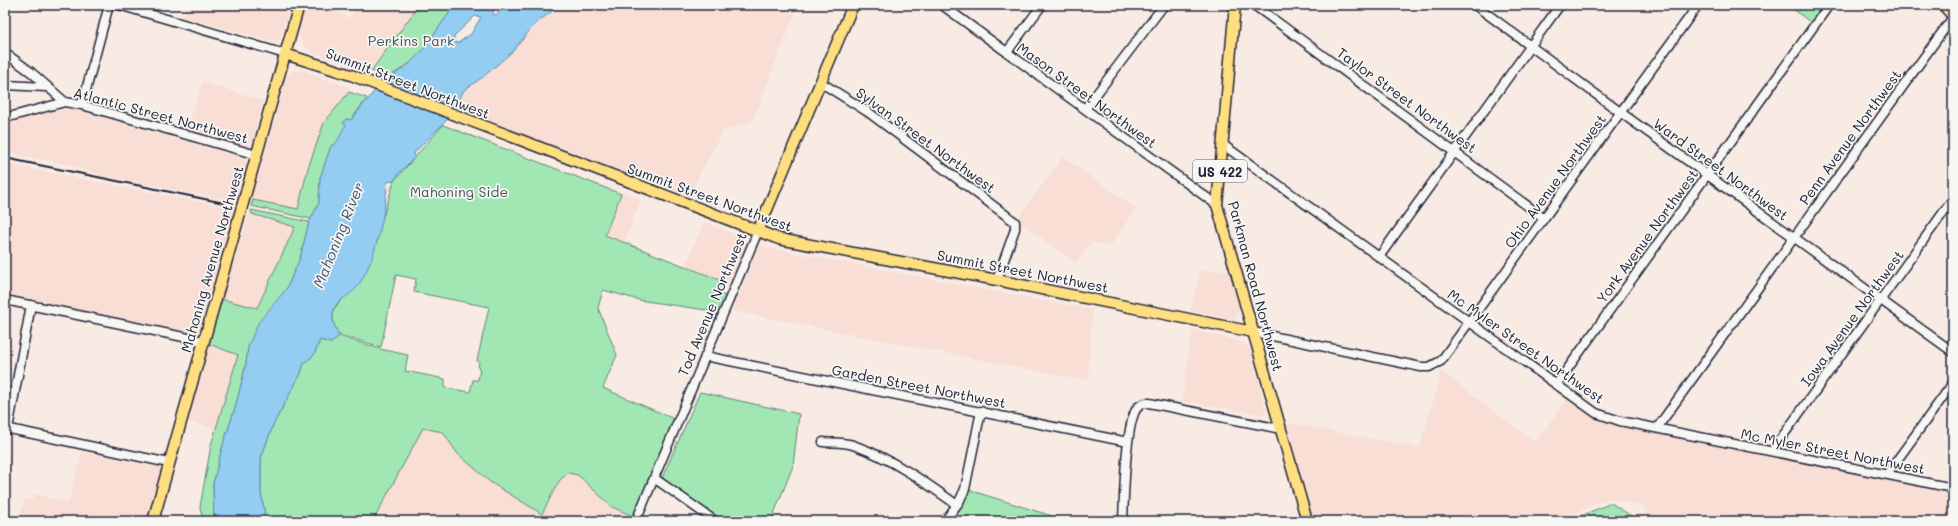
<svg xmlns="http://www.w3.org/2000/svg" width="1958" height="526" viewBox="0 0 1958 526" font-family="Mali,sans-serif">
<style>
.built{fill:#f8ded4}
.green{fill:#a1e7b4;stroke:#628478}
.water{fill:#93cdf2;stroke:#6689a9;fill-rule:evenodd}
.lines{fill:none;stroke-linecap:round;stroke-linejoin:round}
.minor-casing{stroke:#22223b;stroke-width:11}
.major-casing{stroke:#22223b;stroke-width:13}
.minor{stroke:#f6f6f2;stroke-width:8}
.major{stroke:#fedf80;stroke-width:10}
.rail{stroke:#22223b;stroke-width:2}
.labels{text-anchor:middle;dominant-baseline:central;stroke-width:3.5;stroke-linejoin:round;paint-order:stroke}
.shield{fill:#f6f6f2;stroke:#626272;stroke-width:1}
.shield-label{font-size:13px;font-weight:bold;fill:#22223b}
.park-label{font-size:14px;fill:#425359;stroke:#f6f6f2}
.street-label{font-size:14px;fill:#22223b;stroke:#f6f6f2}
.water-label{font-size:15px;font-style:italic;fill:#445572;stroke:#f6f6f2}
</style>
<rect width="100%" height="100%" fill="#f7ebe4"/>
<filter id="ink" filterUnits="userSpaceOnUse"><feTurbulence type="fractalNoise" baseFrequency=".025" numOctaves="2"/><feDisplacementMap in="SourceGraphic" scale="8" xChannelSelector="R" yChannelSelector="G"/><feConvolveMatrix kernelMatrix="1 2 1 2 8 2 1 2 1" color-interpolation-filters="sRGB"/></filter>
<g filter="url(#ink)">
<path class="built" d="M187,5h103l-9,32 -5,5 -93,-25z
M304,5h18l28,13 7,-13h62l-50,68 -56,-21 -6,-4 -6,-8 -2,-8v-7z
M564,5h234l-45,115 -31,12 -34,64 -190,-71 -38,-19 -3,-5 7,-11 19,-13 30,-26 22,-27 20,-15z
M302,70l48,18 -42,80 -10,41 -44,-9 -3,6 -4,-2 17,-49 23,-79 6,-5z
M203,82l60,19 -10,39 -6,5 -7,1 -54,-15z
M65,109h9l169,49 5,6 -10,38 -129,-25 -43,-13 -61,-12v-29z
M1063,157l73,52 -26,37 -18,-4 -16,21 -52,-38 -9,-3z
M5,164l231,45 -35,120 -3,4 -6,2 -187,-39z
M622,192l19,7 -17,44 -19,-8z
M251,210l1,4 43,13 -38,81 -36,-9z
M704,222l36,15 7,6 -16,41 -46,-18z
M759,246l333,64 -4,71 -355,-70z
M1201,270l26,1 13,37 -5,10 -6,1 -39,-9z
M1192,330l47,11 9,5 4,7 14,62 -84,-14z
M209,344l29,11 -22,74 -29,-8z
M1441,371l94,71 32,-42 36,22 350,72v27h-307l-1,-14 -37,-9 -49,23h-246l-26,-98 133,25z
M422,428l21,4 14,22 85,60 17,-33 9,-8 10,2 34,32 21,9 -2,5h-258z
M82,451l79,17 1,3 -14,50h-129l6,-22 8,2 1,-7 35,9z"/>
<path class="green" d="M419,5h36l-33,46 -12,12 -21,14 -18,-6z
M1788,5h41l-15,20z
M349,92l18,6 -16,22 -5,-1c1,10 -6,23 -15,27l-11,32 -1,25 -8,16 -60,-13 2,-6 45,9 10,-41 16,-45z
M443,125l178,69 -16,41 120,47 -6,12 7,2 -7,16 -80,-12 -36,-10 -5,18 19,47 -14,33 71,31 -41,97 -21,-9 -34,-32 -10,-2 -9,8 -17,33 -52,-32 -33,-29 -14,-21 -20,-4 -50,93h-102l-6,-7 -4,-21v-35l12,-33 28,-52 3,-10 10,-8 6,-15 11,3 8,-7 41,13 28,6 -3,16 40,8v9l25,4 3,-12h5l2,-11 -2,-1 1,-6 -2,-1 12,-54 -75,-15 2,-13 -20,-4 -15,72 -43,-13 -5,-12v-12l9,-11 14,-11 12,-22 26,-85z
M251,210l58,12 -9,36 -13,30 -39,59 -2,17 -10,41 -14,43 -9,36 1,37h-11l-3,-14 11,-62 27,-90 -29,-11 12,-45 36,9 38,-81 -43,-13z
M700,392l99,22 -6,52 -22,55h-52l-57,-43z
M969,490l99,31h-110l-5,-4z
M1611,503l28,18h-70z"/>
<path class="water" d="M455,5h39l-1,9 3,1 10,-10h58l-9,4 -20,15 -22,27 -30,26 -19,13 -13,26 -37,37 1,4 -16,16 -5,8 -7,1c-1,28 -12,84 -31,106 -6,8 -18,11 -22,21 -4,9 1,19 5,27l-8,7 -11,-3 -6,15 -10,8 -3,10 -28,52 -12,33v35l4,21 6,7h-57l-1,-37 9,-36 14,-43 10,-41 2,-17 10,-24 29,-35 13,-30 9,-36 10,-19 1,-25 11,-32c10,-5 9,-14 15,-21l-3,-2 3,-4 5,1 26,-32 33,-25 12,-12zM475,16l6,1 -10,17 -13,9 -4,-1v-6z"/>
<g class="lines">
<g class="minor-casing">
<path id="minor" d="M119,5l166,49
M942,5l275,200
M1254,5l290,213
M1475,5l145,107 333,240
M1007,52l35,-47
M5,53l26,19 34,30 17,3 175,50
M820,82l48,30 147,110v7l-18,51
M5,85l41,2
M82,105l27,-100
M1085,109l79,-104
M5,118l60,-16
M1222,144l374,269 24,8 333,67
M1379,257l181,-252
M5,300l198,41
M1253,332l168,35h8l12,-6 257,-356
M705,356l423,86
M1556,385l273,-380
M5,428l164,35
M1657,428l296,-411
M8,429l23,-124
M823,442c9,1 21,0 30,3 38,13 72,37 104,60
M1772,451l181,-252
M1887,474l66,-91
M654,478l61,43
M636,521l122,-290
M945,521l14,-19 6,-13 16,-78
M1123,521c1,-21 2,-101 15,-114 3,-3 7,-4 11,-4l132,26"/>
</g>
<g class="major-casing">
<path id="major" d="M1235,5l-18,200 90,316
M1943,5l10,11
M285,54l66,21 428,164 218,41 256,52
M758,231l95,-226
M153,521l146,-516"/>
</g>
<use href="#minor" class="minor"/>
<use href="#major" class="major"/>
<path class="rail" d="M5,158l219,45
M5,168h2"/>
</g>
</g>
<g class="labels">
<rect class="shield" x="1193" y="160" width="54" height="22" rx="3"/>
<g class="shield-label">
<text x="1220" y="171">US 422</text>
</g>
<g class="park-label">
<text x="411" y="40">Perkins Park</text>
<text x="459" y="191">Mahoning Side</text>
</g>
<g class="street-label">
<text transform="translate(408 83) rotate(21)">Summit Street Northwest</text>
<text transform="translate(1087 95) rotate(36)">Mason Street Northwest</text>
<text transform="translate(1407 100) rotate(36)">Taylor Street Northwest</text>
<text transform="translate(161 115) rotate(15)">Atlantic Street Northwest</text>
<text transform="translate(1850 137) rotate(-54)">Penn Avenue Northwest</text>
<text transform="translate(926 140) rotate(36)">Sylvan Street Northwest</text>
<text transform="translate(1721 169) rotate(36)">Ward Street Northwest</text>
<text transform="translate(1555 181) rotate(-54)">Ohio Avenue Northwest</text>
<text transform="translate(710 197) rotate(20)">Summit Street Northwest</text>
<text transform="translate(1647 236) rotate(-54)">York Avenue Northwest</text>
<text transform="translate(212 259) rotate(-74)">Mahoning Avenue Northwest</text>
<text transform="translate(1023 271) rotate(11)">Summit Street Northwest</text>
<text transform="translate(1256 286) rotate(75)">Parkman Road Northwest</text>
<text transform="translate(712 304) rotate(-67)">Tod Avenue Northwest</text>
<text transform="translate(1852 318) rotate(-54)">Iowa Avenue Northwest</text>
<text transform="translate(1526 346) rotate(35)">Mc Myler Street Northwest</text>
<text transform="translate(919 386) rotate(11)">Garden Street Northwest</text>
<text transform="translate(1833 451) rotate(11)">Mc Myler Street Northwest</text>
</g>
<g class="water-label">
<text transform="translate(338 235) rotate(-68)">Mahoning River</text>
</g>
</g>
<rect width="1958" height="526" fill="none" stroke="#f6f6f2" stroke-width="20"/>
<rect x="10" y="10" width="1938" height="506" fill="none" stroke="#22223b" stroke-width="1.5" filter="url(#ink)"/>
</svg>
